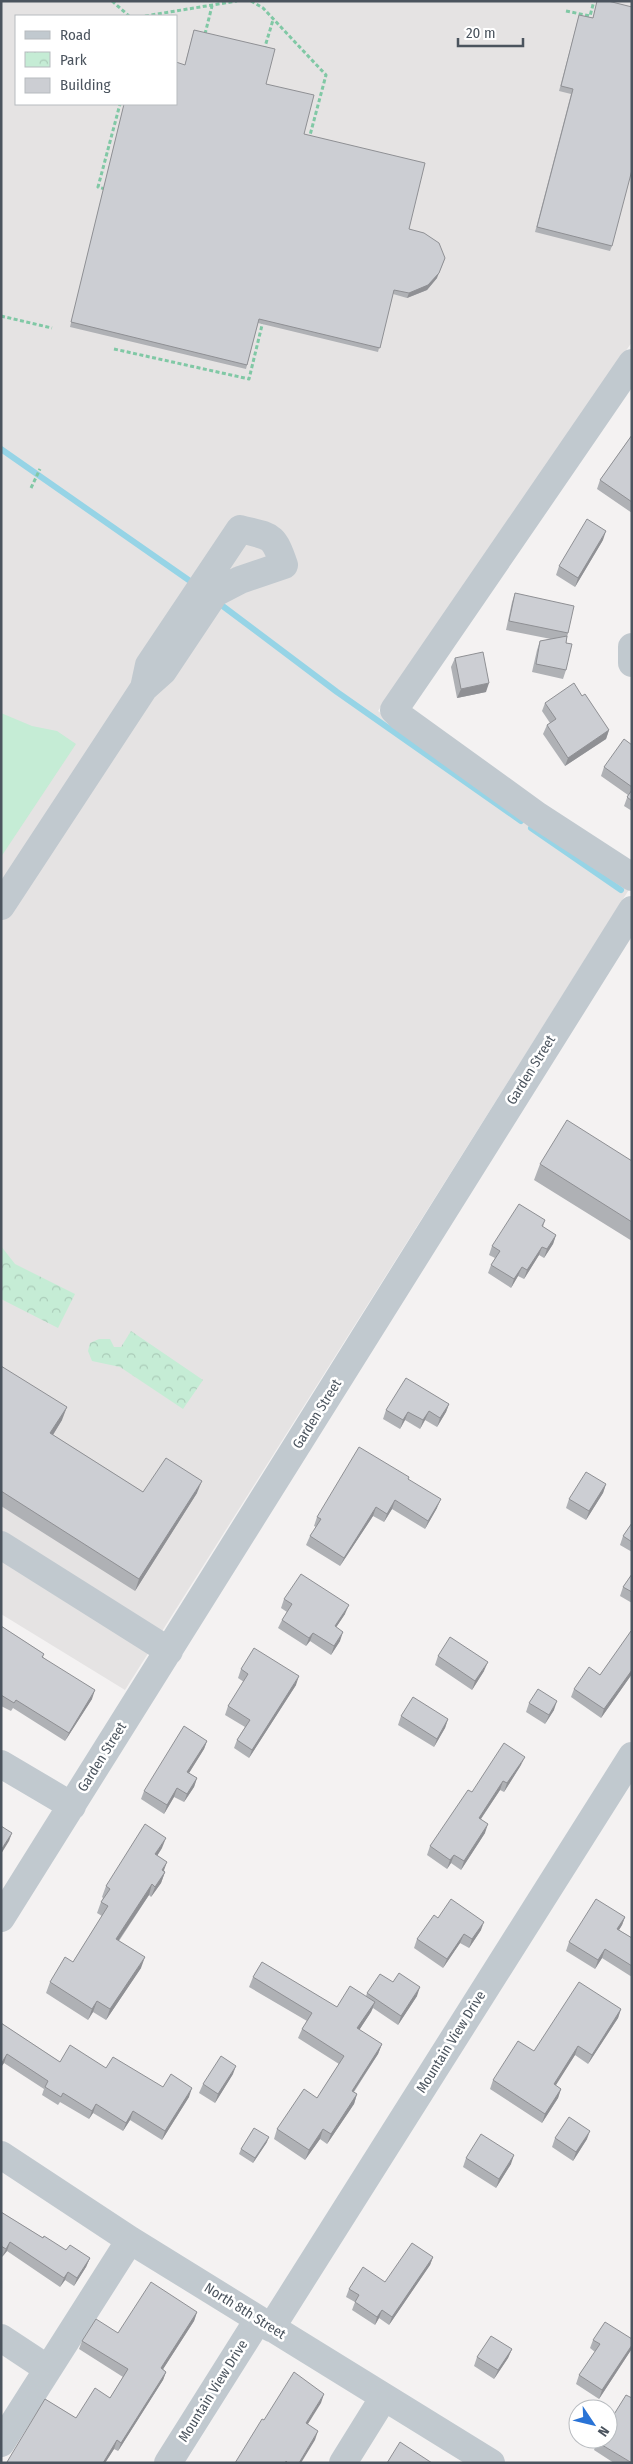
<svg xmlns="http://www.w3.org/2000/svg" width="633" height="2464" viewBox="0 0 633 2464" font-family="'Fira Sans Condensed',sans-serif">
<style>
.education{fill:#e5e3e3;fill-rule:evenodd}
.park{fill:url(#park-crowns)}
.garden{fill:#c5ecd5}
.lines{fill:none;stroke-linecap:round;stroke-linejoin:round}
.stream{stroke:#96d4e6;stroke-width:6}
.path{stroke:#80c8a5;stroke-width:3;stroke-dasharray:4 2.5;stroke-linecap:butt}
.minor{stroke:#c1c9cf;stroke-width:28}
.wall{fill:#afb1b5}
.shaded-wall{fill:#8f9094}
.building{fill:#ccced3;stroke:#8f9094}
.labels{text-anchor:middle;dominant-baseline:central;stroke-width:5;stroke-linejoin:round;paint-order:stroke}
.street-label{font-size:14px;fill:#4b545e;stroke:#fff}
</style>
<defs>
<pattern id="park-crowns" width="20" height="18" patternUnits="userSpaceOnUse" patternTransform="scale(1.25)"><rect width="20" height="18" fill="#c5ecd5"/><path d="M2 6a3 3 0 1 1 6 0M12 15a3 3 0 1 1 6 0" fill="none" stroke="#abccb9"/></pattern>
</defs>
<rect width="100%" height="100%" fill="#f4f2f2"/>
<path class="education" d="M1,1h631v341l-254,369 252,177 -505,802 -124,-76zM16,16h160v88h-160z"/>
<path class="park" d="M1,1246l14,18 60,30 -17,34 -57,-29z
M131,1331l72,49 -20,29 -63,-42 -28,-6 -4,-10 2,-8 9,-4h11l4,8h7z"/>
<path class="garden" d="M1,713l31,13 25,5 19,13 -75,113z"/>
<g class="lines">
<path class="stream" d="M1,449l189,132
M220,604l117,88 184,129
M531,828l90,62"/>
<path class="path" d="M112,1l17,15
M251,1l12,7 63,67 -17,64
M566,11l24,5 4,-15
M145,16l92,-15
M205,34l7,-28
M264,50l9,-30
M105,189l-7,-2 22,-83
M1,316l51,12
M114,349l135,30 14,-58
M31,488l9,-19"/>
<path class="minor" d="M632,363l-238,347 7,7 137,99 94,61
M632,647v16
M1,906l143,-218 19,-17 52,-78 25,-13 44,-15c-11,-32 -13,-28 -44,-36l-91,136 -5,23
M1,1545l168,106
M1,1764l71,42
M1,1918l631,-1008
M1,2155l129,85 361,223
M271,2328l361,-572
M1,2338l47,31
M1,2443l129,-203
M168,2463l90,-143
M343,2463l41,-66"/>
</g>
<path class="wall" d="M597,1l15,245 -2,5 -75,-19 36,-138 -12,-3 19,-72 1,-4 14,3z
M194,30l72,54 38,50 105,95 28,49 -10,12 -20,8 -14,-4 -15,58 -120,-29 -12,46 -176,-42 54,-223h52l9,-40z
M632,435v78l-35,-24 3,-9z
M603,540l-28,47 -19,-12 3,-9z
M515,593l53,40 -2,10v27l-3,9 -31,-7 5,-22 3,-9 11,-2 -45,-9 6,-28z
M455,658l31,34 -29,6 -6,-31z
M582,696l27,34 -3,9 -41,27 -22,-32 4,-9 3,-2 -8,-12 3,-8z
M632,745v66l-8,-5 4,-11 -27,-19 3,-9z
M632,1161v80l-98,-61 6,-16z
M545,1220l-2,7 13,8 -3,9 -9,14 -5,-3 -15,24 -6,-3 -7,12 -23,-15 3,-8 4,-7 -6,-3 3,-9z
M1,1366l61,54 -9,15 90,57 54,1 -62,98 -134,-85z
M449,1404l-3,8 -9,15 -12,-7 -5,9 -15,-9 -5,9 -17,-10 3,-9z
M408,1479l29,29 -12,21 -33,-20 -8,13 -11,-6 -33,50 -34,-21 4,-9 6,-9 -2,-1 3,-9z
M606,1484l-3,9 -17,27 -20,-12 3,-9z
M632,1523v29l-12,-7 3,-9z
M632,1574v29l-12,-7 3,-9z
M284,1599l61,15 -9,13 4,14 -9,14 -21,-14 -4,5 -28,-18 4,-8 5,-8 -6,-4z
M1,1626l43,28 -1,3 49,42 -27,42 -52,-33 -2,3 -10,-5z
M632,1632v42l-31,44 -30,-21 3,-8 26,-14z
M438,1656l46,15 -12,19 -37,-25z
M241,1669l55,16 -47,73 -15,-10 3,-8 8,-13 -20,-12 3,-9 16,-24 -6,-4z
M529,1703l25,7 -9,14 -19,-12z
M401,1716l47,3 -3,9 -11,19 -36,-22z
M207,1741l-3,8 -15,24 8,5 -3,9 -10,15 -10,-5 -10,17 -23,-15 3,-8z
M521,1765l-17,27 -4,-2 -19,29 4,14 -24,37 -10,-7 -4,6 -20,-14 3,-9 42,-54z
M162,1848l-5,8 8,16 -4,11 -10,14 -2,-2 -30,46 22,27 -35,52 -13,-8 -5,8 -42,-27 4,-11 23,-20 29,-46 -5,-3 4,-11 2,-4 -1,-1 4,-11z
M625,1917l-3,8 -3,5 13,8v39l-30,-19 -7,11 -29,-18 3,-9z
M438,1918l43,12 -12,18 -9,-5 -17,25 -29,-20 3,-9z
M253,1977l84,30 29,-11 1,-3 26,-11 24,14 -19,29 -25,-17 -2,4 -12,18 23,14 -4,10 -24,38 3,2 -3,10 -27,40 -7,-5 -15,21 -31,-21 3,-10 40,-31 22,-34 -41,-26 4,-9 5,-8 -58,-34z
M621,2009l-3,9 -30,46 -13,-9 -20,30 6,4 -3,9 -16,25 -52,-34 3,-9 41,-29z
M1,2023l59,39 46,6 83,29 -27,43 -32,-20 -7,11 -30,-18 -4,6 -29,-17 -2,3 -16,-10 2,-6 -40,-26 -3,4z
M233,2074l-18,29 -16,-10 4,-9z
M555,2138l32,1 -14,22 -21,-14z
M267,2142l-14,21 -14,-9 2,-5z
M466,2158l45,6 -15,24 -33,-21z
M1,2212l42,26 23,12 24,8 -4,9 -12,19 -9,-6 -5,7 -53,-36 -5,6h-1z
M433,2257l-3,8 -41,60 -10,-7 -4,7 -23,-15 3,-8 -9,-5 3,-8 36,-7z
M197,2312l-3,9 -31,48 3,3 -3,8 -45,71 -4,-2 -9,14h-98l38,-64 31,19 34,-20 13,-21 -44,-28 3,-8 36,-8z
M632,2339l-1,11 -32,49 -23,-15 3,-9 16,-23 -5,-4 3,-8z
M512,2349l-4,9 -14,21 -20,-13 3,-9z
M597,2442l35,21h-18l-20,-13z"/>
<path class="shaded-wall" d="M445,258l-8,20 -10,12 -20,8 2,-5z
M606,531l-3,9 -28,47 3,-9z
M489,683l-3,9 -29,6 4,-9z
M609,730l-3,9 -41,27 3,-8z
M556,1235l-3,9 -9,14 3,-9z
M542,1247l-3,8 -15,24 3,-9z
M522,1267l-4,9 -7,12 3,-9z
M449,1404l-3,8 -9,15 3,-9z
M67,1407l-5,13 -16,26 4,-13z
M429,1411l-4,9 -5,9 3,-9z
M408,1412l-3,8 -5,9 3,-9z
M202,1481l-5,12 -62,98 4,-12z
M606,1484l-3,9 -17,27 3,-9z
M441,1499l-4,9 -12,21 3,-8z
M395,1500l-3,9 -8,13 3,-8z
M376,1507l-3,9 -33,50 4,-8z
M349,1605l-4,9 -14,21 4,-9z
M343,1632l-3,9 -9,14 3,-9z
M313,1633l-3,8 -4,5 3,-8z
M488,1662l-4,9 -12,19 3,-9z
M632,1670v4l-31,44 3,-9z
M299,1676l-3,9 -47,73 3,-8z
M95,1690l-3,9 -27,42 4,-8z
M557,1701l-3,9 -9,14 4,-9z
M448,1719l-3,9 -11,19 3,-8z
M207,1741l-3,8 -20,32 3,-9z
M525,1757l-4,8 -17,27 3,-9z
M197,1778l-3,9 -10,15 3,-8z
M503,1781l-3,9 -24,36 3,-8z
M177,1788l-3,9 -10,17 3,-9z
M488,1824l-3,9 -24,37 3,-9z
M12,1833l-3,8 -8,13v-4z
M166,1838l-4,10 -11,17 4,-11z
M454,1855l-3,8 -4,6 3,-9z
M167,1862l-4,11 -1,-3z
M165,1872l-4,11 -10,14 4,-10z
M152,1884l-3,11 -37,55 4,-11z
M625,1917l-3,8 -8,13 3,-9z
M484,1922l-3,8 -12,18 3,-9z
M464,1934l-4,9 -17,25 4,-9z
M605,1949l-3,9 -7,11 3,-9z
M145,1957l-4,11 -35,52 4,-11z
M420,1987l-3,9 -19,29 3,-9z
M97,2001l-4,11 -5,8 4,-11z
M375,2002l-4,10 -17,26 3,-10z
M621,2009l-3,9 -30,46 4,-9z
M382,2044l-4,10 -30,46 4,-9z
M578,2046l-3,9 -24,38 3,-9z
M7,2054l-3,9 -3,4v-3z
M236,2066l-3,8 -18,29 3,-9z
M192,2088l-3,9 -27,43 3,-9z
M561,2089l-3,9 -16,25 3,-9z
M357,2094l-3,10 -27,40 4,-10z
M96,2104l-3,9 -4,6 3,-8z
M133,2111l-3,9 -7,11 3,-8z
M323,2129l-3,10 -15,21 4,-10z
M590,2131l-3,8 -14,22 3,-9z
M269,2137l-2,5 -14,21 2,-5z
M514,2155l-3,9 -15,24 3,-9z
M10,2242l-3,9 -5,6 4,-8z
M433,2257l-3,8 -41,60 3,-8z
M90,2258l-4,9 -12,19 3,-8z
M68,2272l-3,8 -5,7 4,-9z
M382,2310l-3,8 -4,7 2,-8z
M197,2312l-3,9 -36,56 3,-9z
M632,2345l-1,5 -32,49 3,-9z
M512,2349l-4,9 -14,21 4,-9z
M166,2372l-3,8 -45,71 3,-8z
M324,2394l-3,9 -18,29 3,-9z
M318,2431l-3,9 -14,23h-2z
M117,2440l-3,9 -9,14h-2z"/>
<path class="building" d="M597,1h11l24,6v163l-20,76 -75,-19 36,-138 -12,-3 18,-71 14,3z
M194,30l81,19 -9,35 48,11 -10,39 121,29 -16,66 15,4 15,10 6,15 -6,15 -11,12 -19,8 -15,-3 -14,58 -121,-29 -12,46 -176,-43 53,-218h52v-42l9,3z
M632,435v67l-32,-22z
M587,519l19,12 -28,47 -19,-12z
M515,593l59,13 -6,27 -59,-12z
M567,636l-1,7 6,1 -6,26 -30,-6 4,-23z
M483,652l6,31 -28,6 -6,-31z
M574,683l8,13 3,-2 24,36 -41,28 -21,-33 9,-6 -11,-16z
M624,739l8,6v42l-28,-20z
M632,790v11l-5,-4z
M567,1120l65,41v61l-92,-58z
M519,1204l26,16 -3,6 14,9 -9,14 -5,-2 -15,23 -5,-3 -8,12 -23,-14 9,-14 -8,-5z
M1,1366l66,41 -17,26 93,59 23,-34 36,23 -63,98 -138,-88z
M406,1378l43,26 -9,14 -11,-7 -6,9 -15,-8 -5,8 -17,-10z
M359,1447l50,30 -1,2 33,20 -13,22 -33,-21 -8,14 -11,-7 -32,51 -34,-22 11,-17 -4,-2z
M586,1472l20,12 -17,27 -20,-12z
M632,1523v19l-9,-6z
M301,1574l48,31 -14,21 8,6 -9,14 -21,-13 -4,5 -27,-18 10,-16 -8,-5z
M632,1574v18l-9,-5z
M1,1626l43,28 -2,3 53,33 -26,43 -53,-33 -2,3 -13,-8z
M631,1631l1,1v38l-28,39 -30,-20 15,-22 11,8z
M450,1637l38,25 -13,19 -37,-25z
M254,1648l45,28 -47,74 -15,-10 13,-20 -22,-14 20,-32 -7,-5z
M538,1689l19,12 -8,14 -20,-12z
M413,1697l35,22 -11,20 -36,-23z
M184,1726l23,15 -20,31 10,6 -10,16 -10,-6 -10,17 -23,-14z
M504,1743l21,14 -18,26 -4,-2 -24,37 9,6 -24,37 -10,-6 -4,5 -20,-14 38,-56 4,2z
M145,1824l21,14 -11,16 12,8 -5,8 3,2 -10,15 -3,-3 -36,55 29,18 -35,52 -13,-8 -5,8 -42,-27 15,-25 8,5 35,-56 -7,-4 9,-13 -4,-3z
M1,1826l11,7 -11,17z
M451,1899l33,23 -12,17 -8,-5 -17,25 -30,-20 17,-24 4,3z
M596,1899l29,18 -8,12 15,9v28l-27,-17 -7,11 -29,-18z
M262,1962l75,45 13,-21 25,16 -18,26 25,16 -30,47 5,3 -26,40 -8,-5 -14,21 -32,-21 27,-40 13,9 27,-42 -42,-27 10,-16 -59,-36z
M399,1973l21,14 -19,29 -34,-23 13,-19 13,8z
M579,1982l42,27 -29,46 -14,-9 -24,38 7,5 -16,25 -52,-34 25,-39 16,10z
M1,2023l59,39 10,-17 36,23 7,-11 50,30 8,-13 21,14 -27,43 -32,-20 -7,12 -30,-19 -4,7 -29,-18 -2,4 -16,-10 3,-6 -41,-27 -6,10z
M221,2056l15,10 -18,28 -15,-10z
M569,2117l21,14 -14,21 -21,-14z
M254,2128l15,9 -14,21 -14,-9z
M481,2134l33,21 -15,24 -33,-21z
M1,2212l42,26 1,-2 22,14 4,-5 20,13 -13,20 -9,-6 -4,6 -54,-36 -4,7 -5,-3z
M412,2243l21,14 -41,60 -10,-7 -5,7 -22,-15 4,-7 -10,-6 14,-22 22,15z
M151,2282l46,30 -36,56 5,4 -45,71 -4,-3 -14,23h-94l-2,-1 38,-63 31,19 19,-30 15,10 18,-29 -46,-28 14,-22 22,14z
M605,2322l27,17v6l-30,45 -23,-15 21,-31 -7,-4z
M491,2336l21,13 -14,21 -21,-13z
M294,2372l30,22 -18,29 12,8 -19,32h-11l-2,-2 -1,2h-50l27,-44 2,1z
M626,2395l6,3v65l-35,-21 1,-3h10v-15z
M400,2442l32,21h-45z"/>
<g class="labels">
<g class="street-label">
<text transform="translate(531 1070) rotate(-58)">Garden Street</text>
<text transform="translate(317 1414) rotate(-58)">Garden Street</text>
<text transform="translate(102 1757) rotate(-58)">Garden Street</text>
<text transform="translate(451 2042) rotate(-58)">Mountain View Drive</text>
<text transform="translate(245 2311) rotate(32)">North 8th Street</text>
<text transform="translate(213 2391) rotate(-58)">Mountain View Drive</text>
</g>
</g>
<rect width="633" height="2464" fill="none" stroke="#4b545e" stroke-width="5"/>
<rect x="15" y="15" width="162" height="90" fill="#ffffff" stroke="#b7bbbf"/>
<rect x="25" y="31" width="25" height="8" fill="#c1c9cf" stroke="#b7bbbf"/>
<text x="60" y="40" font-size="15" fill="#4b545e">Road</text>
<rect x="25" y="52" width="25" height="15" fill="url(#park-crowns)" stroke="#b7bbbf"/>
<text x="60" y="65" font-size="15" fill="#4b545e">Park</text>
<rect x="25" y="78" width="25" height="15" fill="#ccced3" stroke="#b7bbbf"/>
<text x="60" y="90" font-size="15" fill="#4b545e">Building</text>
<g transform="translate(593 2424) rotate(125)"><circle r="24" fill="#ffffff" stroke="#b7bbbf"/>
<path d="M0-4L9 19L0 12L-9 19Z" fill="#2973d6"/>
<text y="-8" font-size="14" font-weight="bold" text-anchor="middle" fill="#4b545e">N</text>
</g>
<path d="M458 38v8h65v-8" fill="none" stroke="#4b545e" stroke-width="2.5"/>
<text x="466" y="38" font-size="15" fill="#4b545e" stroke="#ffffff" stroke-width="4" paint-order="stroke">20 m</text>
</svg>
